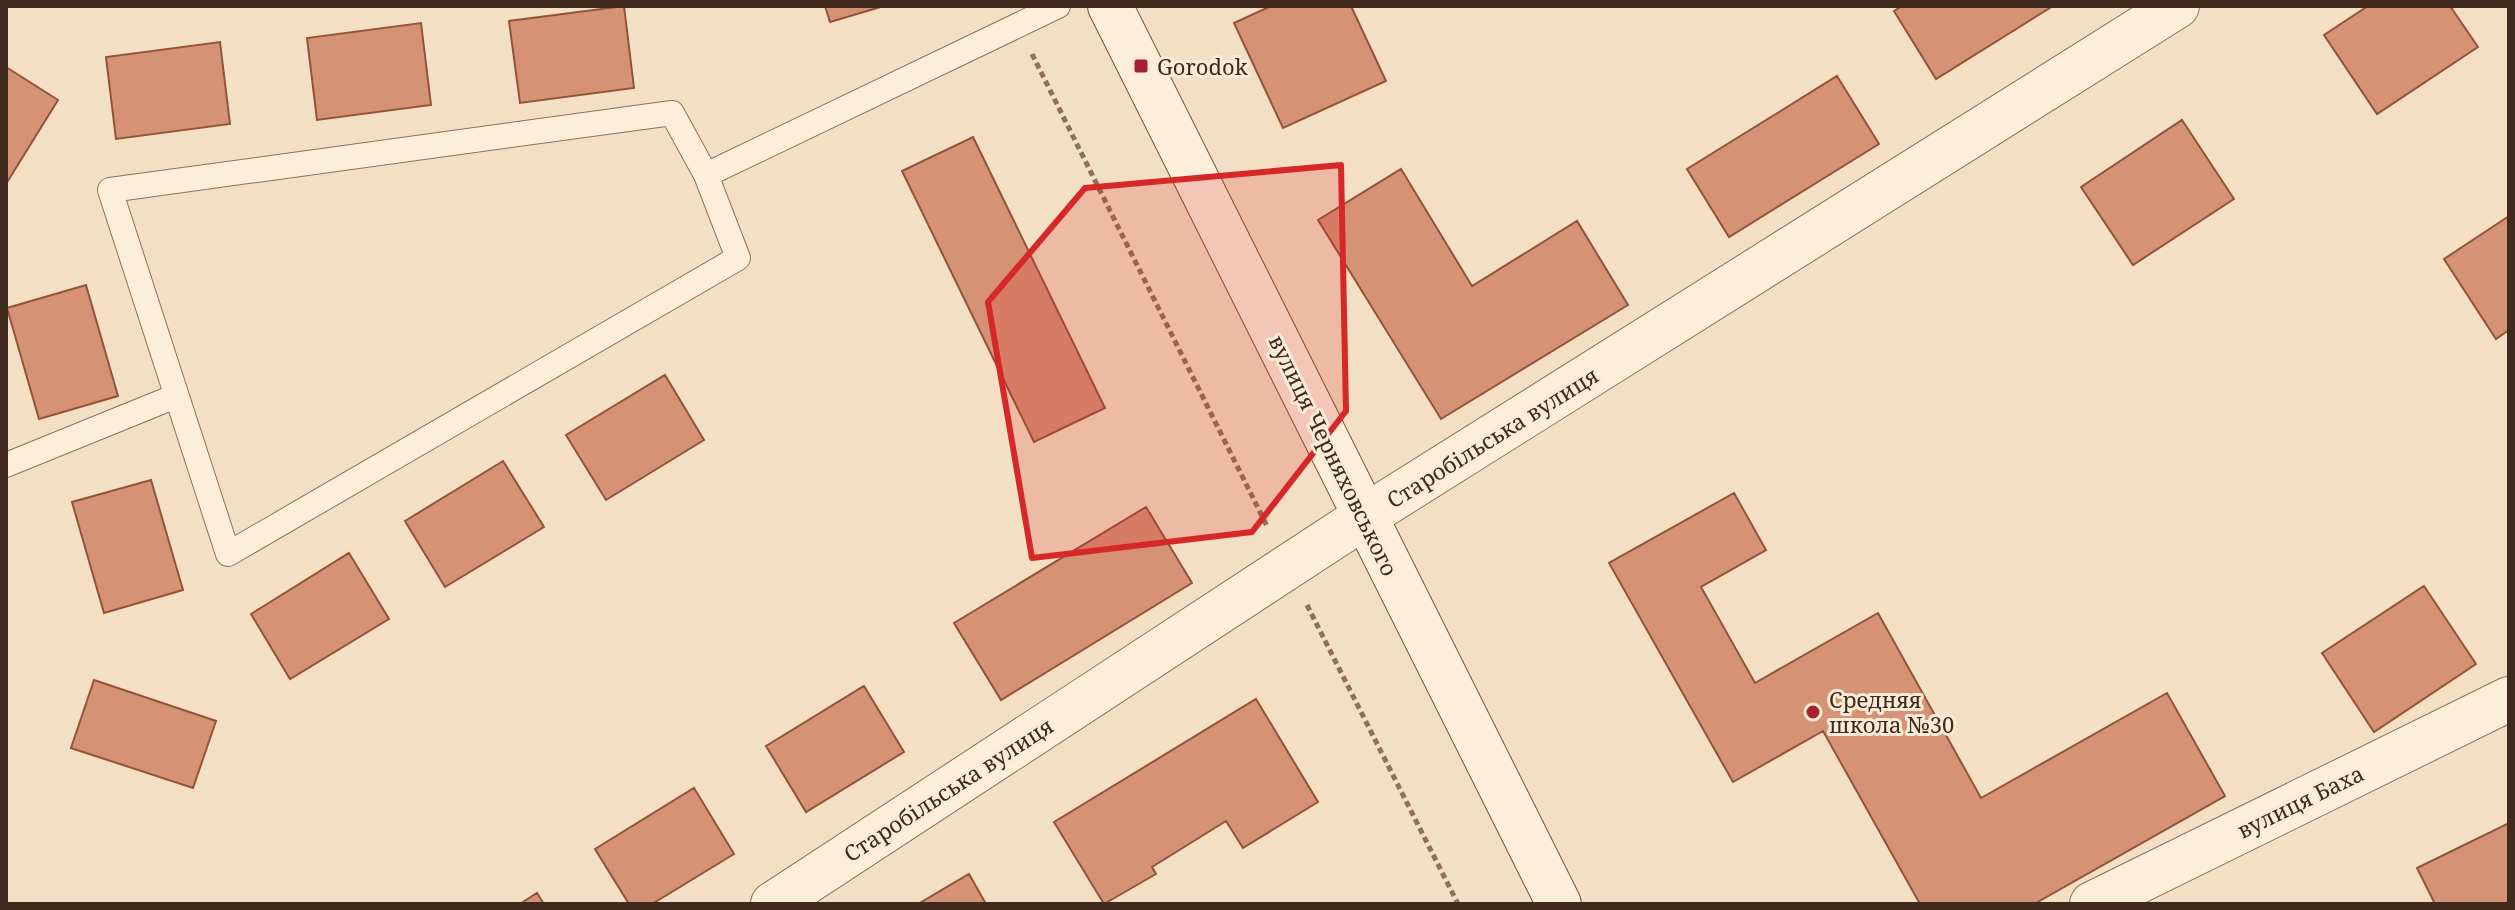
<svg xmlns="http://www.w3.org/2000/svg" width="2515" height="910" viewBox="0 0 2515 910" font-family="'Noto Serif',serif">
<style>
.building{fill:#d69275;stroke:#93533a;stroke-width:2}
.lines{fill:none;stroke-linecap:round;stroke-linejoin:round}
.service-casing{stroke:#916f58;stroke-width:26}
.minor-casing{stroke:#916f58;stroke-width:46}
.secondary-casing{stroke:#73503b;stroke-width:46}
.path{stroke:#916f58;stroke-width:5;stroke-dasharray:6 4;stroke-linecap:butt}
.service{stroke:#fceed9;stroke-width:24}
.minor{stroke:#fceed9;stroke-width:44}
.secondary{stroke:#fceed9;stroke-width:44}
.marked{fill:#d62828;fill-opacity:0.2;stroke:#d62828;stroke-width:6;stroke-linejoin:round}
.poi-dot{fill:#a72031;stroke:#faebd5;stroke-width:3}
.labels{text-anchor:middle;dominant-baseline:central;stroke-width:6;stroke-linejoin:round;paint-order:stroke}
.poi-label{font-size:22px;fill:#3f2a1d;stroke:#faebd5;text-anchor:start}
.street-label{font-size:22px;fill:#3f2a1d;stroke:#faebd5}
</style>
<rect width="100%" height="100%" fill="#f3e0c4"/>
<path class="building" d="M624,6l10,82 -114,15 -11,-82z
M825,6h59l-54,16z
M1271,6h80l35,75 -103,47 -49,-105z
M1902,6h151l-117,73 -42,-68z
M2368,6h82l28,41 -101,67 -53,-79z
M421,23l10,82 -114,15 -10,-82z
M220,42l10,82 -114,15 -10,-82z
M6,67l52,33 -52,84z
M1837,76l42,68 -150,93 -42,-68z
M2182,120l52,79 -101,66 -52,-78z
M973,137l132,271 -71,34 -132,-271z
M1401,169l71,117 105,-65 51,84 -187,114 -123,-199z
M2509,216v114l-13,9 -52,-80z
M86,285l32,111 -79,23 -32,-111z
M665,375l39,65 -98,60 -40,-65z
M503,461l41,66 -99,60 -40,-66z
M151,480l32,110 -79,23 -32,-111z
M1734,493l32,57 -65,37 54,96 123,-70 103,185 186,-105 58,103 -191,108h-114l-97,-173 -90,51 -124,-219z
M1146,507l46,76 -191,117 -47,-77z
M349,553l40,66 -99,60 -39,-65z
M2424,586l52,78 -102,68 -52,-79z
M94,680l122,41 -23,67 -122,-40z
M864,686l40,66 -98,60 -40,-66z
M1256,699l62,103 -75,46 -17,-27 -74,46 4,7 -52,30 -50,-82z
M694,788l40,66 -82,50h-23l-34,-55z
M2509,823v81h-74l-18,-36z
M969,874l17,30h-68z
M537,893l7,11h-24z"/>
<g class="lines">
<g class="service-casing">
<path id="service" d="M672,113l34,62 32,83 -510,296 -118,-364z
M706,175l352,-169
M6,465l170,-69"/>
</g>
<g class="minor-casing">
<path id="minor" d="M773,904l591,-387 813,-511
M2092,904l417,-205"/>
</g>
<g class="secondary-casing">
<path id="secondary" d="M1110,6l449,898"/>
</g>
<path class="path" d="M1032,54l236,474
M1307,605l151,299"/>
<use href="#service" class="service"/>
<use href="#minor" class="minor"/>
<use href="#secondary" class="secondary"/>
</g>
<path class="marked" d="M1341,165l5,246 -94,121 -220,26 -44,-256 97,-114z"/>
<g class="poi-dot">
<rect x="1133" y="58" width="16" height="16" rx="4"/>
<circle cx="1813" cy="712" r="8"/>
</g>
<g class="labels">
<g class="poi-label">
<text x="1157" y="66">Gorodok</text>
<text x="1829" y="699">Средняя<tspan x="1829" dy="25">школа №30</tspan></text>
</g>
<g class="street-label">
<text transform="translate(1492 437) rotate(-32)">Старобільська вулиця</text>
<text transform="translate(1334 455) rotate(64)">вулиця Черняховського</text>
<text transform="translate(948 789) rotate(-33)">Старобільська вулиця</text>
<text transform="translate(2300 801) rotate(-26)">вулиця Баха</text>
</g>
</g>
<rect width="2515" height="910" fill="none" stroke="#3f2a1d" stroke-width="16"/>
</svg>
